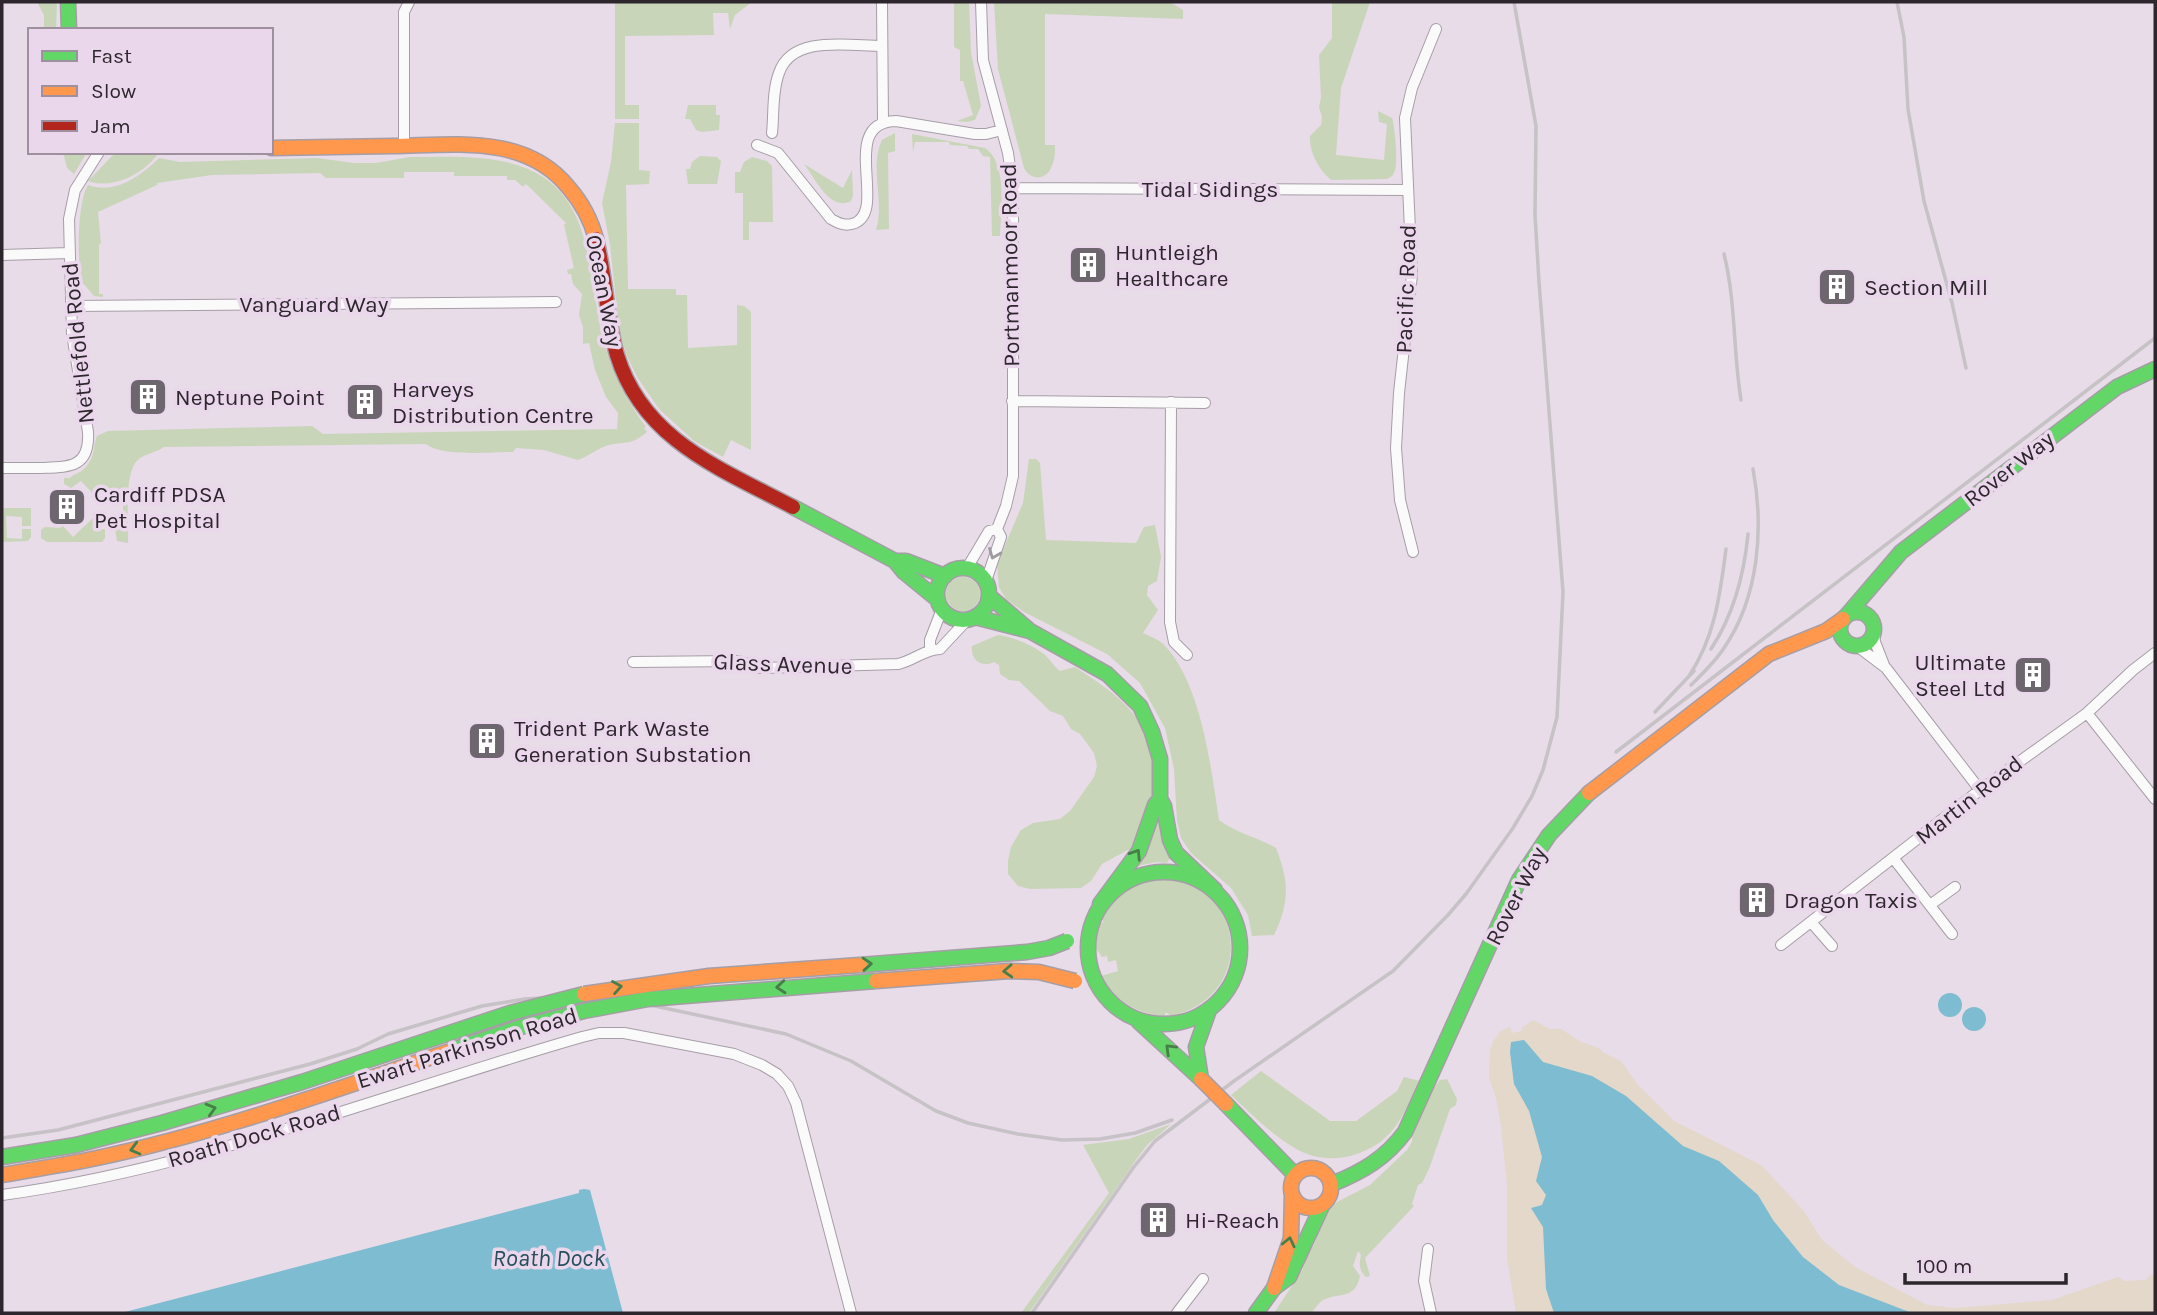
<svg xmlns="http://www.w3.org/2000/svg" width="2157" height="1315" viewBox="0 0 2157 1315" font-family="Karla,sans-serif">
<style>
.green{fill:#c9d5b9}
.sand{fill:#e3d8c9}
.water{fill:#7ebcd1}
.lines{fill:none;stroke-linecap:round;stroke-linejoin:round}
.street-casing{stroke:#a69ea6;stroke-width:12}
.fast-casing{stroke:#a69ea6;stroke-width:17}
.slow-casing{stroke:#a69ea6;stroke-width:17}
.jam-casing{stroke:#a69ea6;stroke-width:17}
.street{stroke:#fbfafb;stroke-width:10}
.fast{stroke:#63d668;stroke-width:14}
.slow{stroke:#ff974d;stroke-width:14}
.jam{stroke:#b3261e;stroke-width:14}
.rail{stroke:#c6c2c6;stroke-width:3.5}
.fast-bridge-casing{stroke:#a69ea6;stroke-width:17;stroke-linecap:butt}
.slow-bridge-casing{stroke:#a69ea6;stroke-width:17;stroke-linecap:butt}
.fast-bridge{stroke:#63d668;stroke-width:14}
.slow-bridge{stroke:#ff974d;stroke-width:14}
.oneway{stroke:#9e9b9e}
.oneway2{stroke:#487e4a}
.labels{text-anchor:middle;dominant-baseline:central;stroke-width:7;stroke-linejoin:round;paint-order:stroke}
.street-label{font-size:23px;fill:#2d262d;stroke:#ebd7ec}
.poi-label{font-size:23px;fill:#2d262d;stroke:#ebd7ec;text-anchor:start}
.water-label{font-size:24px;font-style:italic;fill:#264f5b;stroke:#ebd7ec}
</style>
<rect width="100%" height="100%" fill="#e7dce7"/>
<path class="green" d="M37,2h20l-1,28h-12v-15z
M615,2h137l-17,13 -5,14 -2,-16h-15l1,22 -89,1v69h14v14h-24z
M954,2h15l2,50 10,54 -6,14 -8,2 -10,-1 16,-6 -10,-34h-3v-31l-6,-3z
M994,2h176l13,8v9l-138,-5v131h10c0,9 0,15 -4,23 -6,13 -21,12 -27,0l-26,-99z
M1332,2h38l-29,86 -5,67 48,5 3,-36 -8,-2 -1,-11 14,7c3,9 6,44 3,52 -2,6 -3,6 -8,9l-56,1c-12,-10 -22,-27 -21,-44l11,-11 1,-8 -3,-10 2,-9 -2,-43 13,-17z
M688,105h28v10h4l-1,15 -17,2 -6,-2 -6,-11h-5z
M615,123h24v47l11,1 -1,13 -23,1 2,104h48v6h11l1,53 49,-3v-40l7,1 7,6v138l-20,-10 -8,17 -29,-16 -35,-32 -22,-32 -11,-23 -7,-25 -9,-84 -8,-42 9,-41z
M895,133v18l-7,2 1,76 -13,1c9,-28 -7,-63 6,-90z
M912,134l73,14c23,15 16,64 15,88h-8l-2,-79 -7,-1 -5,-7h-9l-2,-3 -17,-1 -1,-3h-34l-2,10z
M63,152h24l-13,22 -7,-6z
M116,152h31l10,3c-14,19 -45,35 -69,26z
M700,156l17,1 4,4 -4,23h-29l-2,-15h4l2,-7z
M410,157c31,0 65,-2 96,5 94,21 79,114 99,184 9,31 22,55 41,81l-2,1 3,4c-17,14 -20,9 -38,13 -11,3 -20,11 -31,15l-34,-10 -28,-2 -3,4c-22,0 -71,5 -87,-8l-262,3c-8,6 -23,7 -29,16 -11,18 -6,59 -7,80l-11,-2 -2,-12h8v-31l-20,-3v-4h-8v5l-14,-15 -10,7 -7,-4v-6h6c4,-5 9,-4 14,-9 12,-12 8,-20 13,-33l11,-5 204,-5 11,8 294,-5 1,-16 -12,-16 -11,-27 -6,-27 -6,1v-17l-4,-12 3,-21 -9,-10 -2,-10h-3l-1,-4 7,-2 -10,-43 2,-2 -40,-39 -3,3 -8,-7h-8v-4h-53v-4h-50v6h-78l-6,-5 -108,2 -55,8v2l-59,27 3,32h-2v50h4v3l-9,-1 -12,-14c-5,-19 -5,-80 6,-97 27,10 53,-9 71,-27l21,4 137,-4 37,5h22z
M752,157l15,4 5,5 1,56h-24v18h-6v-47h-8v-21h5l4,-10z
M804,164l39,24 9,-18 1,26 -2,5c-21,11 -36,-23 -47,-37z
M1029,459h7l4,4 6,77 90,3 8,-16 11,-2 6,32 -4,24 -9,5 -1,9 11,15 -15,23c8,4 18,7 23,14 36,40 45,121 53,173 17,13 38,17 57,28 13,33 14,54 -2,87l-22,1 -4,-21 -17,-27 -40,-35 -10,-15 -4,-17 -3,-52 -9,-41 -25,-45 -33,-29 -83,-42 -18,-13 -7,-12 -2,-23 26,-61z
M2,508h29v18h-9v-9l-16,-1 1,22 15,1v-10h9v8l-3,4 -26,1z
M93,518l3,11h9v9l-3,4h-55l-6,-4v-8l4,-3 15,1 3,-2 10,11z
M946 594a17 17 0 1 1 34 0a17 17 0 1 1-34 0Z
M998,635c15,2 35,10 47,20 6,5 8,11 15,16l15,-4c53,34 89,62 76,132 -2,16 -11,32 -16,47l-33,18 -11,17 -10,7 -51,1 -12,-3 -10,-12v-13l3,-14 10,-17 12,-7 27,-4 10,-8 24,-34 3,-11 -3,-13 -14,-19 -9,-5 -8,-13 -13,-5 -31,-30 -10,-1 -9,-6 -1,-9 -5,-3c-12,6 -24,-2 -22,-16z
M1158,816l4,27 8,15 -3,5 -10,-1 -20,4z
M1154,879c89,-8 109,117 16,137l-2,-3h-3v3c-29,-2 -49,-15 -64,-40l17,-5 -2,-11 -8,2 -1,-6 -5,1 -7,-10 3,-25 5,1v-3l-3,-2c14,-23 29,-33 54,-39z
M1261,1071l69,50h26l41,-30 7,-14 16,4c-9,17 -16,36 -29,51 -25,27 -67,35 -98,15 -23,-14 -43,-34 -62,-52z
M1447,1079l10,20 -1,6 -6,4 -21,60 -7,14 -4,2 -6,19 2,2 -49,52 5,18 -4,1c-7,-7 -7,-13 -5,-22l-3,-4 -5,15 7,10c-5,24 -20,16 -37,24 -5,3 -8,9 -12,13h-37l29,-44 2,-12 9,-12 10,-30 13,-13 33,-17 37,-35 5,-8 1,-12 19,-40 8,-10z
M1171,1124l-24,21 -11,15 -107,153h-8l88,-120 -26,-48 46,-6z"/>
<path class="sand" d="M1533,1020l17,9h11l20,13 18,6 3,4 19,9 17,24 36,36 87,44 42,45 19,30 33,27 72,38 28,3 97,-8 66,-23 7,4 21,-1 4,-5 5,-1v39h-326l-300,-263 -6,-10 -10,5 36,81 30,187h-63l-9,-55v-73l-6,-59 -5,-28 -7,-21 1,-27 4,-10 7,-9 9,-4 2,6 10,-2v-3z"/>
<path class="water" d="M1938 1005a12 12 0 1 1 24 0a12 12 0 1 1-24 0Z
M1962 1019a12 12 0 1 1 24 0a12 12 0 1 1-24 0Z
M1524,1040l19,22 49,14 34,20 57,50 36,15 39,34 15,25 30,37 36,28 73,28h-358l-8,-24 -3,-62 -12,-19 11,-3 4,-10 -10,-14 6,-24 -13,-46 -15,-27 -4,-32 1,-10z
M584,1189l6,1 33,123h-502l458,-120v-3z"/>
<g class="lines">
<g class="street-casing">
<path id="street" d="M882,2l1,121
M981,2l2,58 25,93 5,35v288l-7,30 -9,23 4,8 -15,44
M772,133c2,-18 0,-42 7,-60 13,-39 71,-27 103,-27
M757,145l21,8 53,66c7,4 13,7 21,5 39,-10 -16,-102 44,-103l79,13h11l16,-4
M404,146v-134l5,-10
M1013,188l395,2
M2,255l67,-2
M71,306l485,-4
M1012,401l193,2
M1171,402l-1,220 4,20 13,13
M2,468c13,0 26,0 39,0 28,-1 49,0 47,-36l-16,-98 -3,-115 6,-29 24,-38
M1413,552l-13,-52 -4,-52 3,-55 13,-118 -7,-157 7,-30 24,-59
M967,568l22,-37 8,-2
M1874,632l1,10 9,23
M1857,646l29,22 94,122
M930,649v-9l12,-31
M633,662l106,-1 22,7 137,-4c15,-3 27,-15 42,-15l28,-30
M2087,713l68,86
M1894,859l58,75
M1930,905l25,-18
M1811,922l21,24
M1781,945l199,-155 107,-77 46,-43 22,-17
M2,1195c199,-27 388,-103 580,-158l17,-4h25l110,21 28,11 15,9 11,12 8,17 55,210
M1428,1249l-4,32 7,32
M1177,1313l26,-34"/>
</g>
<g class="fast-casing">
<path id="fast" d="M68,2l1,28
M793,507l102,54h11l39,15
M895,561l9,11 33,27
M937 594a26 26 0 1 1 52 0a26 26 0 1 1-52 0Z
M989,596l41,35 77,43 33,32 12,26 8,27v40l4,7 6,34 6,13 39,37
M1840 629a17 17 0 1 1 34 0a17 17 0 1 1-34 0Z
M1847,615l54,-63 216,-165 38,-18
M975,617l55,14
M1088 948a76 76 0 1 1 152 0a76 76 0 1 1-152 0Z
M1100,904l39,-53 16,-46 5,-6
M1138,1021l63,58
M1201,1079l-5,-32 13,-37
M1226,1104l69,71
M1332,1184c30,-12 54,-26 73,-52l114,-252 30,-45 40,-42
M1256,1313l18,-25 15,-11 33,-71"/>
</g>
<g class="slow-casing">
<path id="slow" d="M271,148c41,-1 82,-1 123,-2 61,-1 132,-12 175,42 13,15 22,32 27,51
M1589,793l180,-139 57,-23 17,-12
M1291 1188a20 20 0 1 1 40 0a20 20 0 1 1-40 0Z
M1274,1288l17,-50 1,-44"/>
</g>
<g class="jam-casing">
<path id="jam" d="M596,239c10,38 10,78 21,116 26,85 104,114 176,152"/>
</g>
<use href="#street" class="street"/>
<use href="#fast" class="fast"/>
<use href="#slow" class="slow"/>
<use href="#jam" class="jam"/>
<path class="rail" d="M1897,2l7,35 4,72 16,92 28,102 14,65
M1724,254c12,48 9,98 17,146
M1711,649c23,-35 33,-73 37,-115
M1689,676c26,-39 31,-81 37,-127
M1691,685c12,-12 24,-23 33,-37 35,-51 40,-120 29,-179
M1655,712l39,-41
M1616,752l539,-414
M2,1138l56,-8 252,-66 47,-15 31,-15 94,-28 43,-7 48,-3 54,4 159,34 65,27 85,50 32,12 50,11 44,6 38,-1 35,-6 37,-13
M1032,1313l101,-145 22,-27 79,-60 159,-110 55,-56 18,-21 47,-66 19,-32 11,-26 14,-53 6,-125 -24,-310 -4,-67 1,-89 -22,-124"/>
<g class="fast-bridge-casing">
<path id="fast-bridge" d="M860,965l167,-13 22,-4 18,-7
M450,1051l71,-24 63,-16 64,-12 228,-18
M2,1157l74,-12 86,-22 140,-41 208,-69 74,-19"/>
</g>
<g class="slow-bridge-casing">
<path id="slow-bridge" d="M876,981l133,-10 30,1 36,9
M584,994l125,-18 151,-11
M1201,1079l25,25
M2,1175c32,-6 63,-10 95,-17 120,-25 237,-68 353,-107"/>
</g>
<use href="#fast-bridge" class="fast-bridge"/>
<use href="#slow-bridge" class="slow-bridge"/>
</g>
<defs><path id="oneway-chevron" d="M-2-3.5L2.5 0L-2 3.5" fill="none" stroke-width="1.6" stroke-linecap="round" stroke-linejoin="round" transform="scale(1.75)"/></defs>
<use class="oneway" href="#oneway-chevron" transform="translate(994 554) rotate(112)"/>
<g class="oneway2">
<use href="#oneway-chevron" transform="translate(1136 854) rotate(-57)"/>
<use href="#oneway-chevron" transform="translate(867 964) rotate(-4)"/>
<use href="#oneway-chevron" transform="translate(1008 971) rotate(177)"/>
<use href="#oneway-chevron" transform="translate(617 987) rotate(-10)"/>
<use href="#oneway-chevron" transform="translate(781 987) rotate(175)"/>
<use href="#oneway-chevron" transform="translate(1170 1049) rotate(-136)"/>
<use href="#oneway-chevron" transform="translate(211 1109) rotate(-16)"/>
<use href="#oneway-chevron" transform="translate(135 1149) rotate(165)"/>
<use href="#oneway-chevron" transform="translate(1289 1242) rotate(-77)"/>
</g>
<defs>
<g id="building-square" transform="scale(2.0125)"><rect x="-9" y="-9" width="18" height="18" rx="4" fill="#6e666e" stroke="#ebd7ec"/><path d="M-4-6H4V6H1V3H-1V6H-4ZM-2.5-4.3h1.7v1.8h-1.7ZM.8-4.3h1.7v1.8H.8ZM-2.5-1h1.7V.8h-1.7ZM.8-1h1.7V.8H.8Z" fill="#fff"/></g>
</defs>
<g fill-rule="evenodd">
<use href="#building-square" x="1088" y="265"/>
<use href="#building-square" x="1837" y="287"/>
<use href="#building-square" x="148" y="397"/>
<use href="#building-square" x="365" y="402"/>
<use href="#building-square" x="67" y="507"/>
<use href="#building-square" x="2033" y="675"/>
<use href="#building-square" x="487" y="741"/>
<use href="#building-square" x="1757" y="900"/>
<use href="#building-square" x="1158" y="1220"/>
</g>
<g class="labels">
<g class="street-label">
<text x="1210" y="189">Tidal Sidings</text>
<text transform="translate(1010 265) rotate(-91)">Portmanmoor Road</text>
<text transform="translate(1406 289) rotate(-88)">Pacific Road</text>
<text transform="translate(604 291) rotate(79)">Ocean Way</text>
<text x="314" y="304">Vanguard Way</text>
<text transform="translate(78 343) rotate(-96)">Nettlefold Road</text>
<text transform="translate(2009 469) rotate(-38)">Rover Way</text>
<text transform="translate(783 664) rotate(2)">Glass Avenue</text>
<text transform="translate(1969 800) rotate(-38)">Martin Road</text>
<text transform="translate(1516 896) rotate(-63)">Rover Way</text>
<text transform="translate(467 1048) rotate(-17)">Ewart Parkinson Road</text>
<text transform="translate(254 1136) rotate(-16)">Roath Dock Road</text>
</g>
<g class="poi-label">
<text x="1115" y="252">Huntleigh<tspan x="1115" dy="26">Healthcare</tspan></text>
<text x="1864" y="287">Section Mill</text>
<text x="392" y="389">Harveys<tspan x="392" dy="26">Distribution Centre</tspan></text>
<text x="175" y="397">Neptune Point</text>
<text x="94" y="494">Cardiff PDSA<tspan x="94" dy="26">Pet Hospital</tspan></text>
<text x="2006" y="662" text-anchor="end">Ultimate<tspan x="2006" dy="26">Steel Ltd</tspan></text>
<text x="514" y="728">Trident Park Waste<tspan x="514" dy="26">Generation Substation</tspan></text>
<text x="1784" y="900">Dragon Taxis</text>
<text x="1185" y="1220">Hi-Reach</text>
</g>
<g class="water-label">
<text x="549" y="1258">Roath Dock</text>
</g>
</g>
<rect width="2157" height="1315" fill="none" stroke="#2d262d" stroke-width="7"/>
<rect x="28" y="28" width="245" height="126" fill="#ebd7ec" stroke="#9f90a0" stroke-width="2"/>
<rect x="42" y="51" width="35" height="10" fill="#63d668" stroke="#9f90a0" stroke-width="2"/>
<text x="91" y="63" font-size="21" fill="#2d262d">Fast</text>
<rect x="42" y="86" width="35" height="10" fill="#ff974d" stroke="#9f90a0" stroke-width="2"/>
<text x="91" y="98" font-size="21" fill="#2d262d">Slow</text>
<rect x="42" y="121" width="35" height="10" fill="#b3261e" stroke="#9f90a0" stroke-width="2"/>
<text x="91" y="133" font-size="21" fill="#2d262d">Jam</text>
<path d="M1905 1273v10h161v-10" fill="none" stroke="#2d262d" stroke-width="3.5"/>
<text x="1916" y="1273" font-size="21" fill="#2d262d" stroke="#ebd7ec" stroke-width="5" paint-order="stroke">100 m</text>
</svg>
